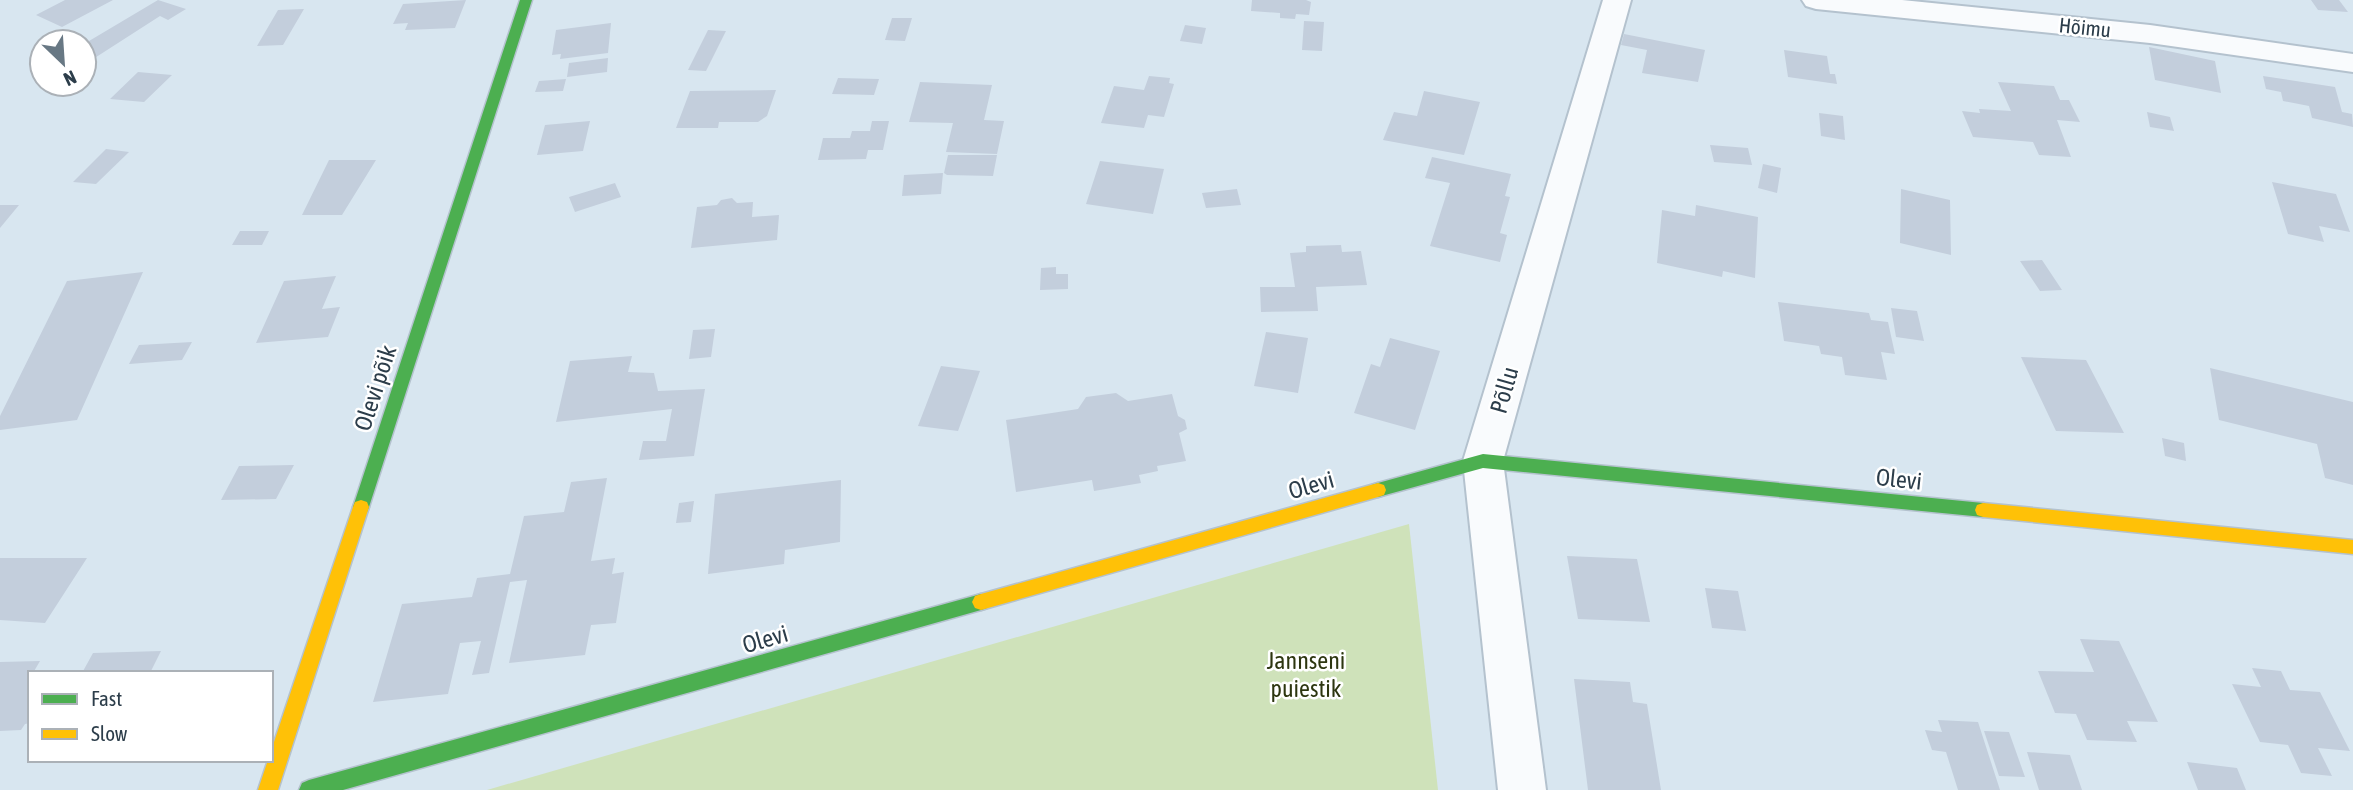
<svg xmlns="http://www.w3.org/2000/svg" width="2353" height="790" viewBox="0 0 2353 790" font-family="'Asap Condensed',sans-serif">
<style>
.green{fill:#cfe2ba}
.building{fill:#c3cedc}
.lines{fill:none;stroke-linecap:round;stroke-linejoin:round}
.street-casing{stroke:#b4c2ce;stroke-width:4}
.fast-casing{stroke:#b4c2ce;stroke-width:3}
.slow-casing{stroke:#b4c2ce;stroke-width:3}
.street{fill:#f9fbfd;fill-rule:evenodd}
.fast{fill:#4caf50;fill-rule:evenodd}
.slow{fill:#ffc107;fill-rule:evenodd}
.labels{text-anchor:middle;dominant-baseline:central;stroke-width:5;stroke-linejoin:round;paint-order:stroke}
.far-street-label{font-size:21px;fill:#2c3d4a;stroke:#fff}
.street-label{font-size:24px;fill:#2c3d4a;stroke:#fff}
.park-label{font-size:24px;fill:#2d3610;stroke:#fff}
</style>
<rect width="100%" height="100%" fill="#d8e6f0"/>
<path class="green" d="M1409,524l29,266h-951z"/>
<path class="building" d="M65,0h48l-51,27 -26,-12z
M158,0l28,9 -18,11 -8,-4 -70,45 -6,-3v-14z
M466,0l-11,28 -50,2 3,-7 -15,1 10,-20z
M1252,0h54l5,2 -2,13 -13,-1 -1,5 -15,-1v-5l-29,-2z
M2311,0h28l9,12 -30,-2z
M304,9l-21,36 -26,1 21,-36z
M892,18h20l-7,23 -20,-1z
M1304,21l20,1 -2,29 -20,-1z
M611,23l-3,30 -48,6 1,-5 -9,1 4,-25z
M1185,25l21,3 -4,16 -22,-3z
M708,30l18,1 -20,40 -18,-1z
M1624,34l81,16 -7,32 -56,-9 5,-23 -26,-5z
M2149,47l66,14 6,32 -66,-13z
M1784,50l43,6 3,18h5l2,10 -49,-7z
M608,58l-1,14 -40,5 2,-14z
M138,72l34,3 -28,27 -34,-3z
M1149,76l21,2 -1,5 5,1 -10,33 -16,-2 -4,13 -43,-5 13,-37 30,4z
M2263,76l72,11 7,25 10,2 1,13 -41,-9 -3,-12 -26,-5 -2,-9 -15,-3z
M838,78l41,1 -5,16 -42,-1z
M566,79l-3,12 -28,1 4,-11z
M920,82l72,3 -8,35 20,1 -7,33 -51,-2 7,-29 -44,-1z
M1998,82l56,4 6,14h9l11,22 -23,-2 14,37 -32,-2 -6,-13 -60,-5 -11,-26 18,2 -1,-4 32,2z
M776,90l-9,26 -9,6h-39l-1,6h-42l14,-37z
M1424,91l56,11 -16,53 -81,-15 11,-28 23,4z
M2147,112l23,5 4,14 -24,-4z
M1819,113l24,3 2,24 -24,-4z
M590,121l-7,30 -46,4 8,-30z
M872,121h17l-6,29h-15l-2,9 -48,1 5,-22h27l2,-7h18z
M1710,145l38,3 4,17 -38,-3z
M106,149l23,3 -33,32 -23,-2z
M948,155h49l-4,21 -46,-1 -3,-2z
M1432,157l79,17 -6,22 5,1 -10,36 7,2 -7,27 -70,-16 20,-63 -25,-5z
M329,160h47l-34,55h-40z
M1100,161l64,8 -11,45 -67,-10z
M1763,164l18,4 -4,25 -19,-5z
M943,173l-2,21 -39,2 2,-21z
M2272,182l64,12 14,38 -31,-6 5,16 -36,-8z
M615,183l6,14 -46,15 -6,-15z
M1237,189l4,16 -35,3 -4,-15z
M1901,189l49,11 1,55 -51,-12z
M732,198l5,5 16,-1 -1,15 27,-2 -2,25 -86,8 6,-41 20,-2 4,-5z
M0,205h19l-19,23z
M1696,205l62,12 -3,61 -32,-7 -1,6 -65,-14 5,-53 33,6z
M240,231h29l-7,14h-30z
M1341,245l1,7 19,-1 6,34 -51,2 2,24 -57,1 -1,-25h35l-5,-34 16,-1v-6z
M2042,260l20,30 -22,1 -20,-30z
M1056,267v7h12v15l-28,1 1,-22z
M143,272l-66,148 -77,10v-14l67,-135z
M336,276l-14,33 18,-2 -12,30 -72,6 28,-62z
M1778,302l91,11 2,7 17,2 7,32 -14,-2 6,28 -42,-5 -3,-18 -21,-3 -2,-8 -35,-5z
M1891,308l26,3 7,30 -28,-4z
M715,329l-4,28 -22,2 4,-29z
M1266,332l42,6 -10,55 -44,-7z
M1390,338l50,13 -25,79 -61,-17 17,-49 9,3z
M192,342l-10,18 -53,4 10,-19z
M632,356l-4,16 26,1 4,18 47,-2 -11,67 -55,4 4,-19h23l6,-32 -116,13 14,-61z
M2021,357l65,3 38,73 -68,-2z
M941,366l39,5 -22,60 -40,-5z
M2210,368l143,34v83l-28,-7 -8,-34 -98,-24z
M1116,393l12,8 44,-7 6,22 7,4 2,9 -8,4 7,28 -29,5 1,5 -19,4 2,8 -47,8 -2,-11 -76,12 -10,-72 72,-11 8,-12z
M2162,438l22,5 2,18 -21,-5z
M294,465l-18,34 -55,1 18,-34z
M607,478l-16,83 24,-3 -3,16 12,-2 -8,51 -25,2 -6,30 -76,8 18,-83 -17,2 -21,91 -17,2 9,-34 -21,2 -12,51 -75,8 29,-98 70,-7 5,-19 33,-4 14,-58 40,-4 7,-30z
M841,480l-1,62 -55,8 -1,14 -76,10 7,-80z
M694,501l-3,21 -15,1 3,-20z
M1567,556l70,3 13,63 -72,-3z
M0,558h87l-42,65 -45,-3z
M1705,588l33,3 8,40 -34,-3z
M2080,639l39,2 39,81 -31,-1 10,21 -50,-2 -11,-26 -21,-1 -17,-42 56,1z
M161,651l-11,22h-68l11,-20z
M40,661l-7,12h-3l-3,9h3v41l-5,1 -4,6 -21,1v-69z
M2252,668l29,3 9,19 30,2 30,59 -32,-3 14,28 -31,-3 -13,-28 -28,-3 -28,-58 29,3z
M1574,679l56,3 3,20 14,2 14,86h-73z
M1938,720l40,2 22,68h-42l-12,-38 -14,-2 -7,-20 17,2z
M1984,731l25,1 16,45 -26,-1z
M2027,752l43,3 12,35h-43z
M2187,762l50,6 9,22h-48z"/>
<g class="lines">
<g class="street-casing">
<path id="street" d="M1603,0h28l-128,461 43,329h-48l-35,-329z
M1802,0h100l248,25 203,29v18l-203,-29 -334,-34 -10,-3z"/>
</g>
<g class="fast-casing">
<path id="fast" d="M520,0h12l-163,507 -2,5 -6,2 -6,-2 -2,-5z
M1483,454l500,49 6,2 2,5 -2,5 -6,2 -500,-49 -105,29 -6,-2 -2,-5 2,-5 6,-2z
M981,594l6,2 3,6 -3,6 -6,2 -638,180h-44l3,-7 7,-3z"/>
</g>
<g class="slow-casing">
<path id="slow" d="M1378,483l6,2 2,5 -2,5 -6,2 -397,113 -6,-2 -3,-6 3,-6 6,-2z
M361,500l6,2 2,5 -91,283h-20l10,-30h3v-9l82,-244 2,-5z
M1983,503l370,37v14l-370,-37 -6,-2 -2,-5 2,-5z"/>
</g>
<use href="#street" class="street"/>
<use href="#fast" class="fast"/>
<use href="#slow" class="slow"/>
</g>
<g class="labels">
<g class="far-street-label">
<text transform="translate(2085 27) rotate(6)">Hõimu</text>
</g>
<g class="street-label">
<text transform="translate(375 388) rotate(-72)">Olevi põik</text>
<text transform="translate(1504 390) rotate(-74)">Põllu</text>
<text transform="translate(1899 479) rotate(6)">Olevi</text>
<text transform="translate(1311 485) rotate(-16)">Olevi</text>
<text transform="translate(765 639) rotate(-16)">Olevi</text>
</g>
<g class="park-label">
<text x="1306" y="660">Jannseni<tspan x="1306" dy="28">puiestik</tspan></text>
</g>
</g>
<rect x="28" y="671" width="245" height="91" fill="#ffffff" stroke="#abb1b7" stroke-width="2"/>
<rect x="42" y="694" width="35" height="10" fill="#4caf50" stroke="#abb1b7" stroke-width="2"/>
<text x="91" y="706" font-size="21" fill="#2c3d4a">Fast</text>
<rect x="42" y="729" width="35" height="10" fill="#ffc107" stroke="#abb1b7" stroke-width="2"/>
<text x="91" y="741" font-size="21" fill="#2c3d4a">Slow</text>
<g transform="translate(63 63) rotate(155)"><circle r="33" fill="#ffffff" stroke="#abb1b7" stroke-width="2"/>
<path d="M0-5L12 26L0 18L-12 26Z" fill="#687884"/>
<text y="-10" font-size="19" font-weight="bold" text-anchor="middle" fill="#2c3d4a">N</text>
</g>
</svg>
